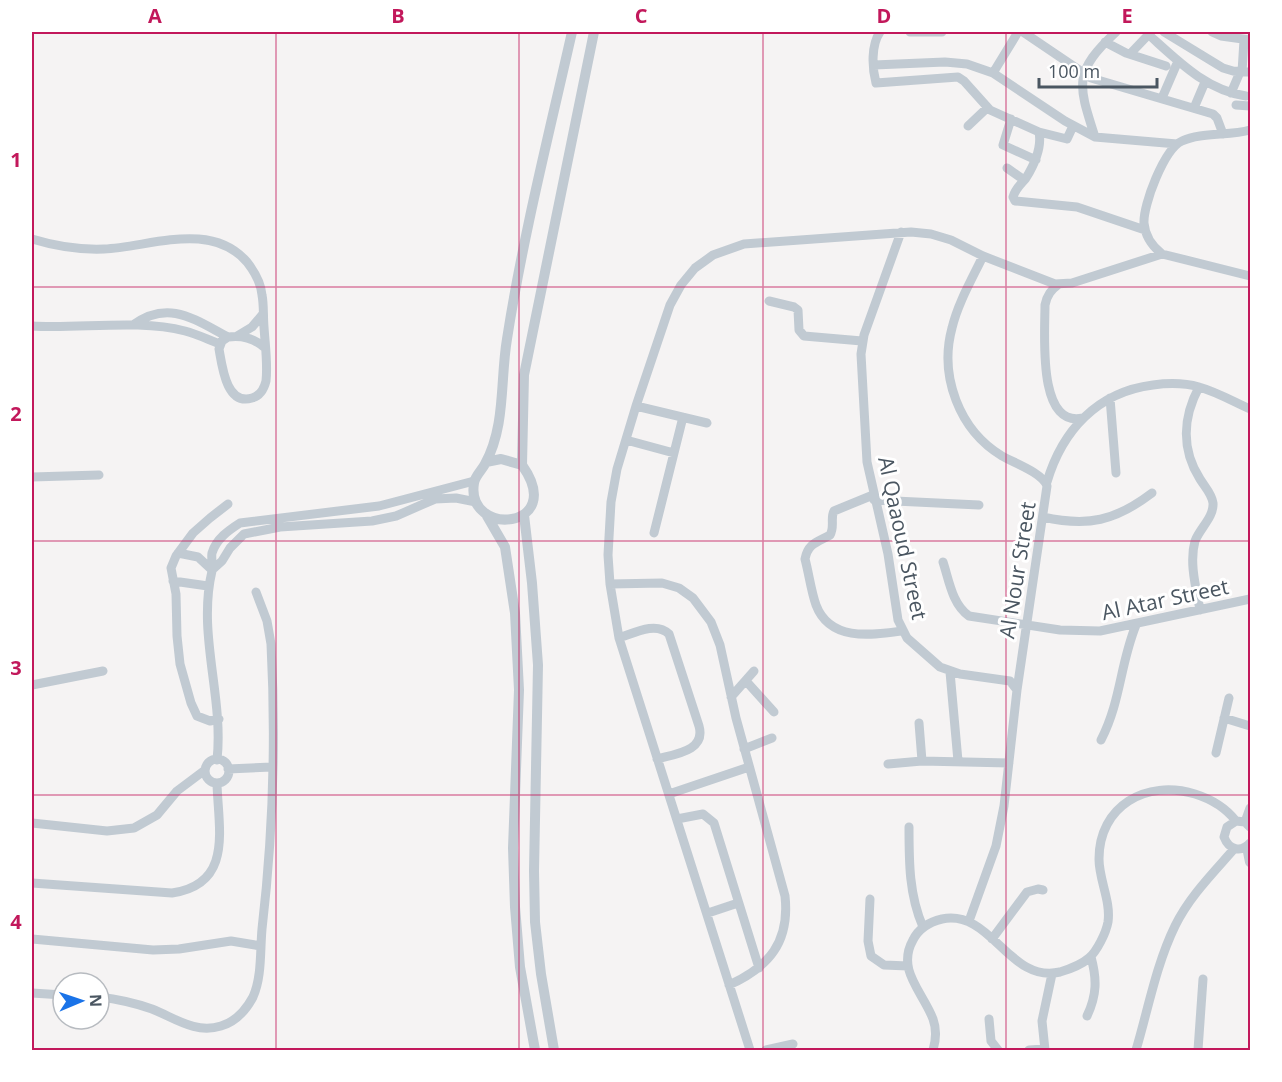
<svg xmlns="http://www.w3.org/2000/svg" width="1282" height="1082" viewBox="0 0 1282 1082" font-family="'Open Sans',sans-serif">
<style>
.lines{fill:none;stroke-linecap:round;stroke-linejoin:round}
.minor{stroke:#c1cad2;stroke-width:9}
.tertiary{stroke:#c1cad2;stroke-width:10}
.grid{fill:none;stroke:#c2185b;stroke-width:1.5;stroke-opacity:0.55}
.labels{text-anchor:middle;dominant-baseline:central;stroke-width:6;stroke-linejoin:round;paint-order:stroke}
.street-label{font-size:21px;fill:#4a5661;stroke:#fff}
.neatline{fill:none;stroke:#c2185b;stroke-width:2}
.grid-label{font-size:20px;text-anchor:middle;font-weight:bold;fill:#c2185b}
</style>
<rect width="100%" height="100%" fill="#f5f3f3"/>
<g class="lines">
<path class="minor" d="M880,32c-9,13 -8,36 -4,51l82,-6 6,4 26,29 49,22c3,15 -5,33 -13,46 -5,6 -11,11 -13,19l2,4 62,6 68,23
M910,32h32
M1023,32l68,46 122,36 4,4 6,16
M1164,32l59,36 10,3 17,1
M1212,32l9,4 29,4
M1149,35c29,26 57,55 97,61
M1105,42l21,11 40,13
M1130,54l21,-22
M874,65l71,-3 22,2 26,9 72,48 30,16 82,7
M1242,72l2,-32
M993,73l25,-41
M1231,93l9,-21
M1162,98l16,-37
M1236,105l14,1
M1194,108l11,-26
M1011,119l-8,26 33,15
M968,126l19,-18
M1039,132l28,7 6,-13
M1095,137c-17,-53 -22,-65 21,-105
M1007,168l17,12
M901,232l-37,103 -3,19 6,108 21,92 10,66 9,18 33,29 20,7 50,7 7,9 -13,116 -8,40 -27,75
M32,239c23,7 47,11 72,10 46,-2 107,-29 143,13 7,9 14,21 15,33 2,10 1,21 2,32 1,17 4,37 2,54 -2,8 -6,15 -14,17 -26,8 -30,-33 -33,-49l3,-8 6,-4c14,-2 26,1 37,11
M1162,254c-10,-8 -17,-18 -18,-31 -1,-18 20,-74 38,-82 19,-9 48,-5 68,-11
M983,256c-11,23 -25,47 -31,72 -13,48 7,102 50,128 12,7 41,17 45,30l-30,204
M1059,284c-8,6 -12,11 -14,21 0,28 -8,124 38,113
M769,301l25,6 4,3 1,20 5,6 58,5
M133,325c36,-26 62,-5 95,12
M32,326c48,3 106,-7 153,5 12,3 24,9 35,13
M237,336l15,-9 11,-13
M1199,387c-16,30 -18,62 1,92 5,8 12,15 13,24 1,14 -13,25 -18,38 -6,21 1,47 5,69
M1110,398l6,75
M636,406l71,17
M626,440l48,13
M32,477l67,-2
M1047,482c15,-51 50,-90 106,-97 15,-2 32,-2 46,2 18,5 35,15 51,22
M873,495l-39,16c-4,7 1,16 -4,24 -12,7 -22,8 -25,24 4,15 6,32 11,46 14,37 56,30 86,26
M874,500l105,5
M1043,517c45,10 72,4 109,-24
M654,533l29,-116
M178,553l20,4 14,13
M943,562c6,18 9,42 26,54l91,14 40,1 150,-32
M212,570l10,-9 8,-13 14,-14 36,-7 92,-6 24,-5 39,-17 21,-1 20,4
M173,581l35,5
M610,584l52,-1 17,5 14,10 18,24 9,23 16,73 49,178c5,46 -16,71 -56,89
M619,638c15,-5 37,-17 50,-4l30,92c7,25 -24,28 -42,33
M950,672l8,89
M746,681l28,31
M32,685l71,-14
M731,697l23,-26
M1224,718l26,8
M219,719l-9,2 -13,-5 -6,-13 -11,-39 -3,-28 -1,-42 -5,-26 5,-12 17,-23 17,-15 18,-14
M919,723l3,38
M1101,740c20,-39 19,-76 35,-115
M744,749l28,-11
M1216,753l13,-55
M205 771a12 12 0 1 1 24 0a12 12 0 1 1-24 0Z
M217,760c7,-63 -20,-126 -5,-189 1,-6 -1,-13 0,-18 4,-14 17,-23 28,-30l139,-17 95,-25
M888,764l34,-3 87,2
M228,769l44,-2
M669,794l80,-27
M677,819l26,-5 11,9 45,145
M1245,822l5,-14
M32,823l75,8 27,-3 23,-13 20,-24 28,-21
M909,827c0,35 0,68 14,100
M1250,827l-5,-5 -9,-1 -9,6 -3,10c5,13 17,16 26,6
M32,883l140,10c62,-9 46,-65 45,-110
M870,899l-2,42 3,15 13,9 24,1
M708,913l30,-10
M32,939l121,11 26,-1 52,-8 30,5
M992,939l35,-47 11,-3 5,1
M32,993l31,2
M99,997c18,2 36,6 53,12 23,9 43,25 69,17 14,-4 25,-16 32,-29 9,-20 7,-46 9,-68 11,-94 14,-190 9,-285l-4,-23 -11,-29
M1087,1016c10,-21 10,-37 4,-59
M989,1019l2,22 7,9
M750,1050l-131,-412 -9,-54 -2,-29 3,-53 6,-33 19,-63 34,-101 11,-20 14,-17 18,-13 31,-11 167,-12 20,2 20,6 32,16 72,28 17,-1 90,-29 88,22
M766,1050l27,-6
M933,1050c3,-10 4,-20 0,-31 -10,-27 -37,-49 -20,-79 6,-12 16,-18 29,-21 50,-10 67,65 118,53 10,-3 21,-7 29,-14 8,-7 17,-25 19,-36 3,-21 -9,-42 -9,-63 0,-53 47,-80 96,-65 16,5 30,13 41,27
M1029,1050l15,-1
M1045,1050l-3,-29 10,-47
M1136,1050c12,-40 20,-85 39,-124 14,-29 38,-53 59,-77
M1198,1050l5,-71"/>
<path class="tertiary" d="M486,462l15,-3 21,6c46,65 -57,73 -48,18 1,-7 8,-13 11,-19 21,-38 15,-84 22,-125 16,-103 42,-205 65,-307
M522,465l2,-90 70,-343
M524,515l8,68 6,82 -4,206 1,51 6,52 13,76
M487,516l18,31 10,66 4,77 -6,158 2,59 5,60 15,83
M1247,847l3,15"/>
</g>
<path class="grid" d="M276,32v1018M519,32v1018M763,32v1018M1006,32v1018M32,287h1218M32,541h1218M32,795h1218"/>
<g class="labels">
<g class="street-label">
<text transform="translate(903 538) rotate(78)">Al Qaaoud Street</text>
<text transform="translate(1017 570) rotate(-81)">Al Nour Street</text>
<text transform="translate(1165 599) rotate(-12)">Al Atar Street</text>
</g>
</g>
<rect width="1282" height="1082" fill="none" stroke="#ffffff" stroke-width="66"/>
<g transform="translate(81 1001) rotate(88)"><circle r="28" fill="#ffffff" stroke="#b7bbc0" stroke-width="1.5"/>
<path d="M0-4.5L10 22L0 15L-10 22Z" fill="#1a73e8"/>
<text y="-9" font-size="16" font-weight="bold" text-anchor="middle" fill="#4a5661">N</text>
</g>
<path d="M1039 78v9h118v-9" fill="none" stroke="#4a5661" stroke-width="3"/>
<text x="1048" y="78" font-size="18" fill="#4a5661" stroke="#ffffff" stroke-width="4.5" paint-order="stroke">100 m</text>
<rect x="33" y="33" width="1216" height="1016" class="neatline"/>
<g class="grid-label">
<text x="155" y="23">A</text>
<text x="398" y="23">B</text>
<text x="641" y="23">C</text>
<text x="884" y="23">D</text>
<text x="1127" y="23">E</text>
<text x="16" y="167">1</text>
<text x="16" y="421">2</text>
<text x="16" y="675">3</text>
<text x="16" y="929">4</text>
</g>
</svg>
